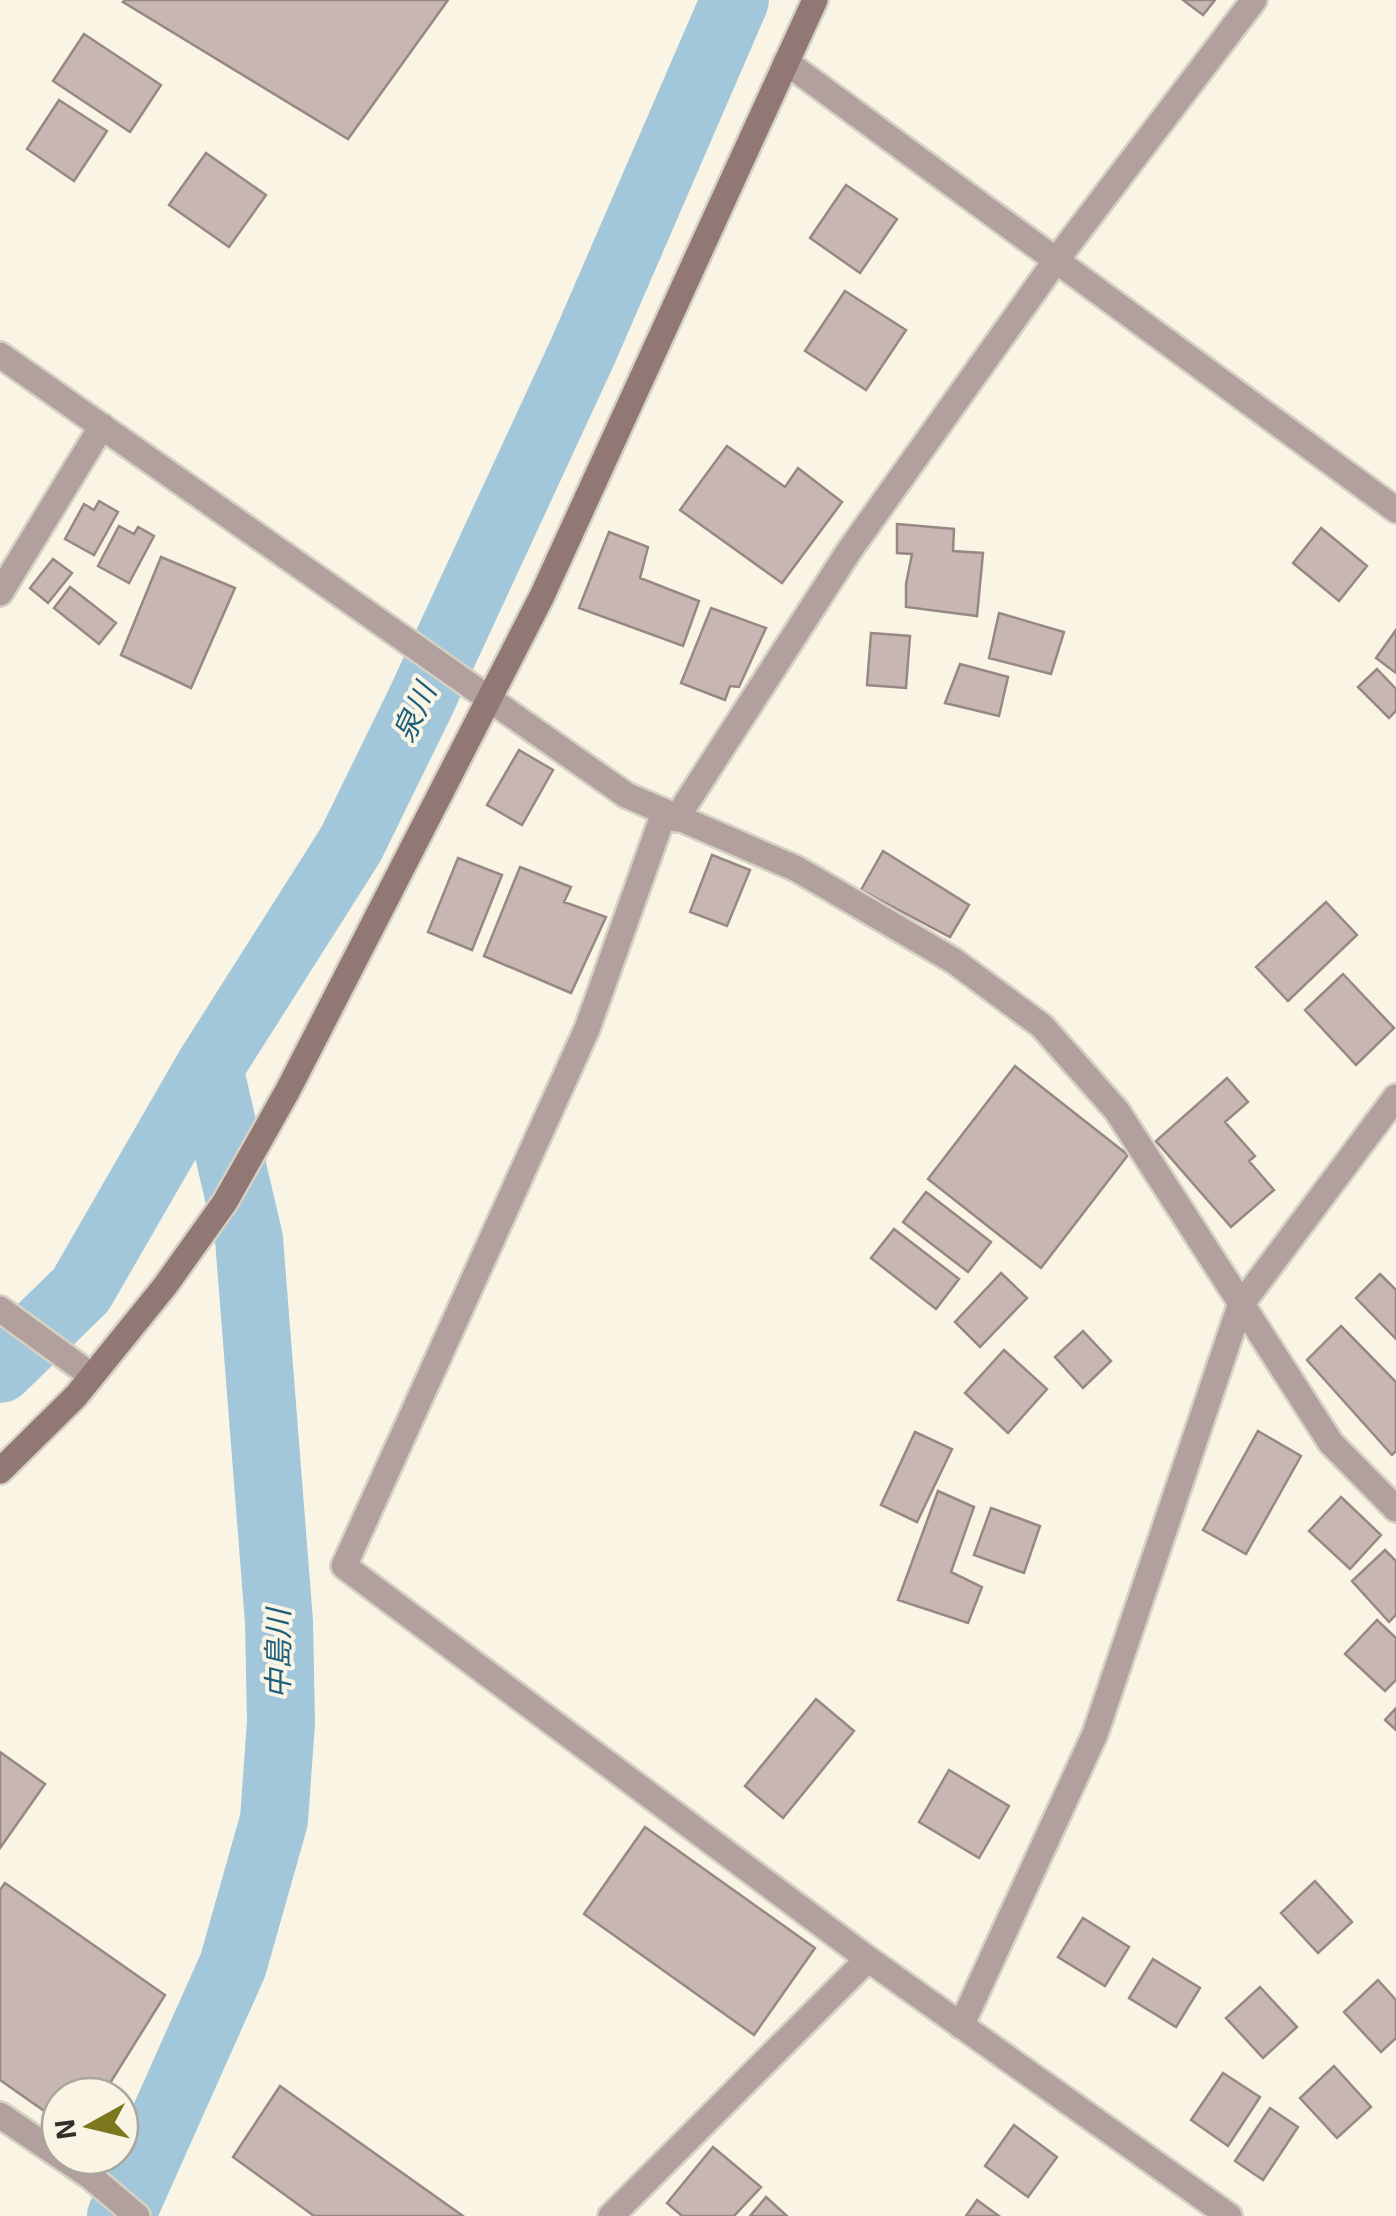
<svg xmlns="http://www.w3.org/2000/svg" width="1396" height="2216" viewBox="0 0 1396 2216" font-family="'Exo 2','Noto Sans JP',sans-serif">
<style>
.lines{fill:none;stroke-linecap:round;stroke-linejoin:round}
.river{stroke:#a2c7da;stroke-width:68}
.building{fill:#c7b6b1;stroke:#988883;stroke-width:2.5}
.street-casing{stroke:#d5d1c3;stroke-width:30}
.secondary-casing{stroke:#d5d1c3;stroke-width:30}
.street{stroke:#b2a09e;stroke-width:25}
.secondary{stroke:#927875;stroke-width:25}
.labels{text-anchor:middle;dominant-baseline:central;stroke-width:8;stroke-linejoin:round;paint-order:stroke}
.water-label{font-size:30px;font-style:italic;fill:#1d5e7a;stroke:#f9f4e4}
</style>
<rect width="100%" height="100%" fill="#f9f4e4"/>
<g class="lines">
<path class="river" d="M0,1369l81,-79 128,-222 142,-224 69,-141 163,-352 152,-351
M121,2216l112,-251 41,-145 7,-98 -2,-100 -30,-383 -40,-171"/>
</g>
<path class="building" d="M125,0h323l-100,139 -225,-137z
M1183,0h32l-12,15z
M84,34l77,51 -31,47 -77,-51z
M59,100l48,31 -33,50 -47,-32z
M206,153l60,42 -37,52 -60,-42z
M846,185l51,34 -37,54 -50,-35z
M845,291l61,39 -40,60 -61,-39z
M727,446l58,41 13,-19 44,34 -60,81 -102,-73z
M99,501l19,11 -24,43 -29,-16 19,-35 10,6z
M897,524l57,5 -1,22 30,2 -6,63 -71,-9v-23l6,-30 -15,-1z
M119,526l15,8 4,-7 16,9 -25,47 -31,-17z
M1321,528l46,38 -28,35 -46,-38z
M609,532l39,15 -8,31 59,23 -16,45 -104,-38z
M161,557l74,31 -44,100 -70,-33z
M53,559l19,14 -24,30 -18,-15z
M70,587l46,36 -17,21 -45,-36z
M711,608l55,20 -27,59 -9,-1 -5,14 -44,-17z
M999,613l65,19 -13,42 -62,-16z
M1396,630v43l-20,-15z
M871,633l39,3 -4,52 -39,-3z
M960,664l48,13 -9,39 -54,-13z
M1377,669l19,20v22l-7,7 -31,-31z
M519,750l34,20 -31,55 -35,-20z
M883,851l86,54 -19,32 -89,-47z
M712,855l38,15 -23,56 -37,-14z
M458,858l44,17 -30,75 -44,-18z
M520,867l51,20 -7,15 42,15 -35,76 -87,-37z
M1326,902l31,33 -69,66 -32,-34z
M1343,974l51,54 -38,37 -51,-55z
M1015,1066l113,89 -87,113 -113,-89z
M1227,1078l21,24 -23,20 30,34 -6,5 25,29 -43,37 -75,-86z
M926,1192l65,50 -23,30 -65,-50z
M894,1229l65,50 -23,30 -65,-51z
M1001,1273l26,25 -47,49 -25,-25z
M1380,1274l16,16v49l-40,-41z
M1341,1326l55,56v69l-4,4 -85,-95z
M1083,1331l28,30 -28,27 -28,-31z
M1004,1350l43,39 -39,44 -43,-40z
M1258,1431l43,25 -55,98 -43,-24z
M915,1432l37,17 -35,73 -36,-17z
M938,1491l36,16 -23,65 31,15 -14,36 -70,-23z
M1341,1497l40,38 -31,34 -41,-38z
M991,1508l49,18 -16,47 -50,-18z
M1385,1550l11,11v54l-7,7 -37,-41z
M1377,1620l19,18v42l-11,11 -40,-37z
M816,1699l38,32 -71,87 -38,-32z
M1396,1708v22l-11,-10z
M0,1752l45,32 -45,64z
M949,1770l60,36 -30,52 -60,-36z
M645,1827l170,121 -61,87 -170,-121z
M1315,1881l37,41 -34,31 -37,-40z
M5,1883l160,112 -63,101h-42v26l-60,-42v-190z
M1083,1918l46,29 -24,39 -47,-29z
M1153,1959l47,29 -24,39 -47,-29z
M1378,1980l18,20v38l-15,14 -37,-40z
M1260,1987l37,40 -34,31 -37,-40z
M1334,2066l37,41 -34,31 -37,-40z
M1223,2073l37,24 -32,49 -37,-26z
M280,2086l183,130h-149l-81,-59z
M1270,2108l28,19 -35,53 -28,-19z
M1014,2125l43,32 -29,40 -43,-31z
M713,2147l48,40 -27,29h-52l-15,-13z
M766,2197l21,19h-37z
M977,2200l22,16h-33z"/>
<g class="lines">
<g class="street-casing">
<path id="street" d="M786,62l610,448
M0,355l626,440 171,74 157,92 88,65 75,85 214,332 65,66
M0,593l102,-167
M664,813l-77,216 -243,537 524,393
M676,819l173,-268 208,-292 197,-259
M0,1309l92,67
M961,2026l134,-292 145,-428 156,-209
M0,2115l91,62 46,39
M611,2216l257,-257 361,257"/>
</g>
<g class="secondary-casing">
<path id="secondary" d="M0,1471l76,-75 89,-110 60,-84 63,-112 254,-494 273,-596"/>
</g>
<use href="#street" class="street"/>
<use href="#secondary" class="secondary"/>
</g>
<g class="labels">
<g class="water-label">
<text transform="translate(413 712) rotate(-65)">泉川</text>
<text transform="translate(277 1654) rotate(-90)">中島川</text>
</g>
</g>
<g transform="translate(90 2126) rotate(262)"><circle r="48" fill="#f9f4e4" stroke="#a9a69a" stroke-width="2.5"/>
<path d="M0-8L18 38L0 25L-18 38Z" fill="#7c781e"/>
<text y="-15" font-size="28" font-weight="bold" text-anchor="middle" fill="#32302a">N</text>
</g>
</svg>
